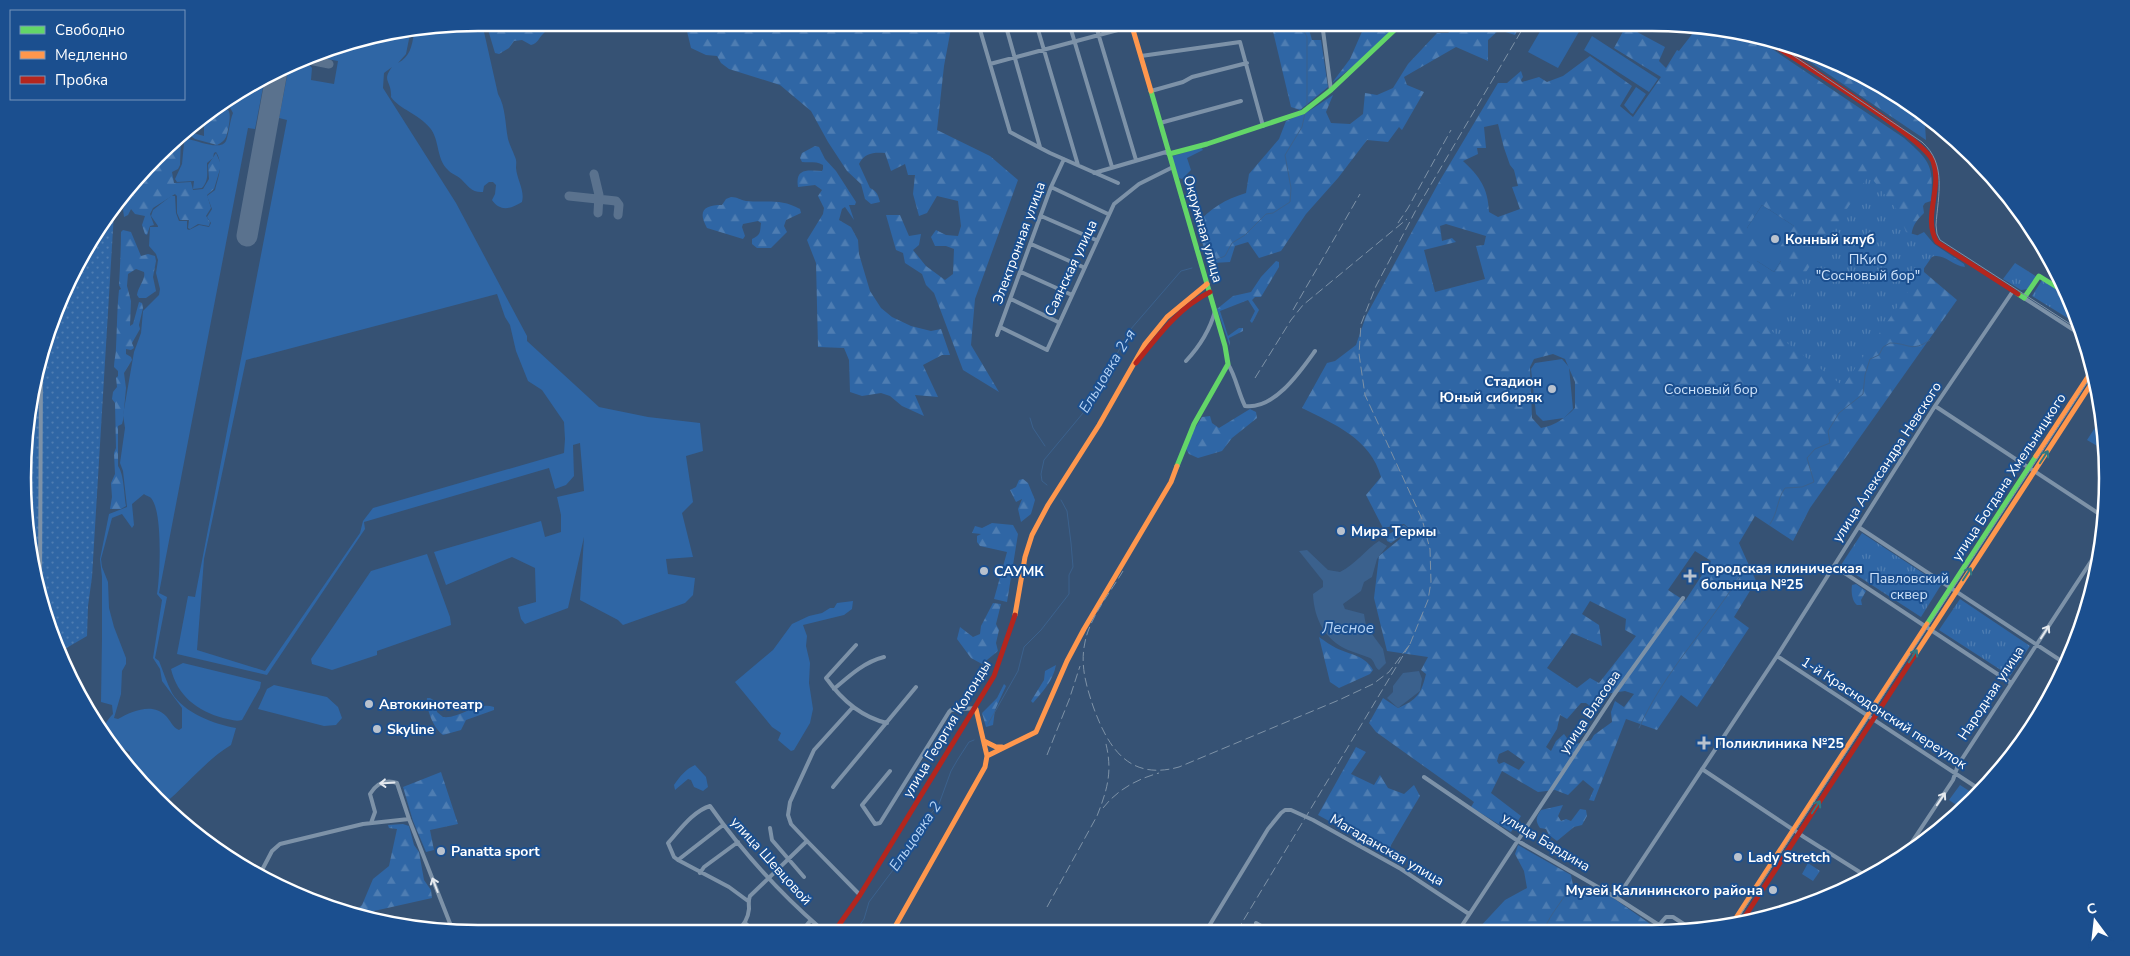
<svg xmlns="http://www.w3.org/2000/svg" width="2130" height="956" viewBox="0 0 2130 956" font-family="'Nunito Sans',sans-serif">
<style>
.grass{fill:#2f66a5;fill-rule:evenodd}
.forest{fill:url(#forest-firs);fill-rule:evenodd}
.wetland{fill:url(#wetland-marsh)}
.park{fill:url(#park-tufts)}
.garden{fill:url(#garden-dots)}
.water{fill:#3b618d}
.lines{fill:none;stroke-linecap:round;stroke-linejoin:round}
.stream{stroke:#3b618d;stroke-width:1}
.taxiway{stroke:#5a728e;stroke-width:9}
.runway{stroke:#5a728e;stroke-width:21}
.street{stroke:#7d92a8;stroke-width:4}
.fast{stroke:#63d668;stroke-width:5}
.slow{stroke:#ff974d;stroke-width:5}
.jam{stroke:#b3261e;stroke-width:5}
.tram{stroke:#7e92a7;stroke-width:1}
.rail{stroke:#7e92a7;stroke-width:1;stroke-dasharray:9 4;stroke-linecap:butt}
.oneway{stroke:#317883}
.oneway2{stroke:#e5e9ee}
.poi-dot{fill:#b9c2ce;stroke:#1b4f8f;stroke-width:2}
.labels{text-anchor:middle;dominant-baseline:central;stroke-width:4;stroke-linejoin:round;paint-order:stroke}
.street-label{font-size:14px;fill:#fff;stroke:#1b4f8f}
.poi-label{font-size:14px;font-weight:bold;fill:#fff;stroke:#1b4f8f;text-anchor:start}
.park-label{font-size:14px;fill:#cfe3fa;stroke:#1b4f8f}
.water-label{font-size:15px;font-style:italic;fill:#b5d3f5;stroke:#1b4f8f}
.rim{fill:none;stroke:#fff;stroke-width:2.5}
</style>
<defs>
<pattern id="forest-firs" width="22" height="20" patternUnits="userSpaceOnUse" patternTransform="scale(1.25)"><rect width="22" height="20" fill="#2f66a5"/><path d="M5 1l3.5 6h-7zM16 11l3.5 6h-7z" fill="#4e7db2"/></pattern>
<pattern id="wetland-marsh" width="20" height="14" patternUnits="userSpaceOnUse" patternTransform="scale(1.25)"><rect width="20" height="14" fill="#2f66a5"/><path d="M1 5h8M5 5V1M11 12h8M15 12V8" fill="none" stroke="#4e7db2"/></pattern>
<pattern id="park-tufts" width="24" height="20" patternUnits="userSpaceOnUse" patternTransform="scale(1.25)"><rect width="24" height="20" fill="#2f66a5"/><path d="M3 7l-1-3M5 7V3M7 7l1-3M15 17l-1-3M17 17v-4M19 17l1-3" fill="none" stroke="#4e7db2"/></pattern>
<pattern id="garden-dots" width="8" height="8" patternUnits="userSpaceOnUse" patternTransform="scale(1.25)"><rect width="8" height="8" fill="#2f66a5"/><path d="M2 2h.1M6 6h.1" fill="none" stroke="#4e7db2" stroke-width="1.8" stroke-linecap="round"/></pattern>
</defs>
<rect width="100%" height="100%" fill="#365274"/>
<path class="grass" d="M482,23l16,71c8,14 7,30 10,45 2,7 5,12 7,18 2,4 1,7 1,11 1,12 9,22 6,34 -11,7 -22,10 -30,-2l3,-6 1,-9 -3,-3h-4l-5,4 -1,6c-11,1 -15,-6 -22,-13 -4,-4 -10,-5 -13,-9 -12,-11 -8,-30 -18,-42 -11,-14 -31,-19 -39,-31 1,-17 -10,-15 1,-30l-8,6 -1,15 73,115 71,133v5l72,66 49,10 52,6 3,28 -17,5 7,46 -11,11 11,44 -27,2 2,15 27,4 -2,17 -8,8 -62,22 -5,-5 -38,-20 4,-63 -16,71 -43,16 -4,-5 -3,-12 18,-5 -1,-34 -23,-11 -66,28 -12,-33 107,-31 4,16 16,-5v-17l-4,-18 27,-6 -4,-48 -7,2 1,31 -8,9 -11,4 -6,-21 -185,54 1,7 -98,146 -90,-21 11,-58 7,1 92,-477 -8,-2 10,-52 10,-5 9,2 4,5 -1,12 23,4 4,-23 -28,-5 21,-9 79,-13 -4,20 -8,9c12,-6 14,-17 16,-30zM497,294l8,23 5,8 6,26 12,30 14,9 22,32 1,17 -1,14 -191,55 -10,13 -3,12 -95,138 -68,-21 7,-91 42,-199z
M1545,23h39l-26,45 -30,-16z
M1592,36l66,43 -9,13 -65,-42z
M265,77l-10,52 -7,-1 -89,465 8,4 -12,61 4,3c4,10 8,22 13,32 12,20 42,31 64,35l-5,17c-25,15 -44,40 -67,59l-35,-43 1,-9c-7,-3 -27,-14 -26,-24 1,-5 6,-11 9,-14l-1,-9 -11,-3 1,-64v-61l-2,-18 9,-45 18,-7 -4,-36 -3,-8 5,-35 -2,-13 11,-63 7,-19 2,-22 16,-16 1,-6 -4,-16 2,-13 -2,-6 -7,-8 1,-19h8v-1l-7,-10 2,-6 18,-14h4l1,17 3,8h8v8l2,1 10,-5 10,2 2,-4 -4,-6 5,-8 -5,-13 8,-6c3,-12 9,-26 1,-38l-2,1 -1,5 -6,5c0,10 2,17 -5,25l-9,1 1,-8 -17,1 -2,-3 7,-15 2,-21 4,-4c10,2 33,12 38,2 2,-4 4,-21 7,-28l-5,-9c7,-14 24,-21 37,-27zM144,494c1,1 6,3 7,4 12,13 9,78 6,96l5,6 -9,58 7,11 2,12 20,27v20l-3,2c-7,-3 -8,-9 -13,-14 -13,-14 -34,-5 -48,3l-4,-1 7,-24 1,-23 4,-7v-6l-12,-31 -5,-19 -1,-26 -6,-15 -1,-8 11,-41 10,-4 10,14 2,-3 -2,-21z
M1636,87l10,7 -13,20 -2,-1 -7,-8z
M1201,147l2,3 -16,8 4,12 -9,9 -3,-1 -7,-19 1,-3z
M1762,205l32,21 -13,35 -7,11 -17,-11 -10,-33z
M1562,359l7,8 4,42 -9,9 -21,3 -7,-7 -5,-45 4,-6z
M2102,417l2,23 -5,7 -12,-7z
M427,554l23,63 1,8 -74,26v4l-45,15 -20,-6 -1,-5 60,-88z
M853,601l-1,8 -8,6 -41,10 4,11 -1,10 4,17 -1,20 4,26 -3,14 -16,27 -3,1 -13,-11 3,-7 -9,-6 -37,-45 38,-32 19,-26 17,-8 13,-3 8,-5h4l3,-5z
M183,663l78,19 -1,6 -18,32c-7,2 -13,-1 -19,-2 -26,-7 -46,-23 -52,-49z
M274,685l53,12 11,10 4,11 -6,7 -12,1 -66,-17 9,-20z
M695,765l11,12 2,10 -5,4 -9,-4 -3,-7 -3,-1 -13,11 -1,-5c6,-9 12,-16 21,-20z"/>
<path class="forest" d="M486,23h78l-2,3c-7,1 -14,2 -19,8 -5,5 -5,9 -12,11l-9,-5 -8,1 -5,7 -10,6 -4,-1z
M685,23h267l-8,43 -7,64 53,26 28,24 -43,119 -4,46 28,47 -36,-22 -29,-77 -8,-8 -4,-11 -17,-11 -2,-10 -7,-3 -10,-35h14l9,21 12,-2 -2,11 -6,5 13,16 19,14 8,-6 1,-25 -8,-3h-11l-4,-9 5,-7 10,5 12,1 3,-10 -3,-25 -21,-5 -10,17 -8,3 -6,-22 2,-19h-7l-3,-11 -14,7 -6,-18c-11,-1 -21,0 -26,11l11,24c7,3 8,7 10,14l-9,2 -6,-5 -4,-15 -14,-13 -19,-29 -17,-31 -31,-26 -51,-16 -8,-6 -4,-7 -11,-1 -15,-7z
M1271,23h31l6,3 4,14h9l7,47 -28,23 -9,-3z
M1372,23h9l-5,3 6,6 11,-9h6l-43,41 -24,19 18,-24 14,-32z
M1462,23h59l-6,12 -16,-5 -11,10v21l-32,-14 -52,30 3,8 17,7 -22,38 -3,-3 -11,15 -21,-2 -29,38 -32,36 -25,37 -22,7 -11,-16 -13,4 -5,16 -17,1 -1,-13 -6,3 -10,-27c12,-17 30,-27 50,-33l3,-19 30,-35 7,-18 23,-10 24,-16 -7,17 5,11 19,1 13,-10 2,-21 12,2 16,-7 15,-24 29,-31h11z
M1626,26l39,21 -6,14 7,7 11,-18 2,1 14,-18v-3l-6,-4 54,5 9,3 154,104c26,23 30,27 27,63l-6,2 -2,3 1,7c-10,10 -14,16 -12,31l6,-9 6,-3 10,12 30,20 1,3c-16,-2 -26,-21 -41,-4v9l33,28 -147,208 -17,33 -38,-25 -16,27 17,38 -22,36 15,11 -52,79 -16,-12 -24,35 -31,-11 -32,82 -5,-1 5,-11 -11,-9 -15,15 -13,-5 -17,2 -36,-21 -11,22 30,23 -10,16 -40,-25 3,-5 -98,-70 -7,-9 14,-25 15,10c19,-8 23,-14 28,-34l-5,-4 7,-13 -41,-6 -13,-53 5,-42 32,-26 -7,-6 -21,4 -17,-33 15,-18c-10,-38 -47,-53 -79,-69l25,-45 8,-2 21,-16 10,-29 73,-134 59,-99h9l14,-12 2,6 -2,3 1,2 17,-5 8,5 16,-6 27,-20 42,30 -12,20 13,11 28,-40 -47,-29zM1498,124l6,24 6,17 4,5 4,16 -6,1 8,22 -22,8 -9,-5c-1,-24 -9,-35 -26,-51l15,-7 -1,-6h9l-2,-21zM1762,205l32,21 -16,24 3,11 -7,11 -17,-11 12,-20 -22,-13zM1446,224l40,12 -2,9 -8,1 9,33 -50,13 -11,-42 32,-8 -4,-4 -10,3 -2,-15zM1553,354l12,5 10,23v26c-11,11 -19,17 -34,20l-9,-10 -2,-51 4,-8zM1695,551l16,10 -26,40 -17,-11zM1590,601l36,18 -1,11 11,6 -37,47 -9,-5 -13,10 -30,-20 25,-35 30,13 -3,-21 -17,-11zM1625,691l9,3 -10,13 -9,-6 -4,11 1,10 -18,13 -3,5 -19,5 -8,-11 -8,7 -5,10 -5,-4 11,-18 3,-14 7,4 14,-16h5l5,4 5,-5h7l2,-8zM1508,750l17,12 -6,8 -15,-8 -5,2 -2,-3 2,-7z
M1785,45l41,12 79,42 27,23 -7,3 1,15z
M216,108c4,0 9,-1 12,2 4,3 0,22 -2,27 -2,4 -5,6 -9,8l-22,-6 -4,-3 2,-3 11,3v-12l3,-10z
M185,130l-4,8 -1,27 -2,4 -6,3 2,11 17,-1 2,8 10,-1 6,-10 -1,-14 8,-12 4,9v7l-6,20 -7,6 4,13 -5,8 4,6 -1,4 -11,-2 -8,5 -2,-1 1,-8h-9l-3,-7v-17l-2,-2 -22,14 -3,6 4,11 -4,1 -3,9 -2,-1 -3,-9 3,-9 -10,-2 -4,-5 -3,6 -4,2 -1,-8 2,-3 -2,-3 55,-68z
M815,146l4,1 6,12 11,12 20,31 -1,3h-6l5,15 -9,-13 -3,2 -3,11 12,7 7,13 1,14 11,37 11,17 11,9 19,9 20,5 10,-2 9,26h-8l-19,10 15,32 -23,-2 9,21 -22,-10 -12,-10 -9,-3 -19,3 -12,-4 -1,-32 -5,-12 -26,-1 -2,-84 -9,-23 16,-26 1,-6 -6,-12 4,-6 -7,-5 -17,2c-3,-19 9,-17 24,-16l1,-2v-4c-6,-4 -14,-2 -21,-3l-2,-4 2,-5z
M731,197c7,0 9,3 15,4 21,2 34,-3 54,8l1,4 -15,7 -2,6 3,6 -16,16h-14l-5,-4v-5c9,-4 8,-7 9,-16l-3,-2 -15,3 -1,3 3,9 -2,3 -36,-11c-10,-18 -2,-23 15,-23l4,-6z
M123,230l8,2 10,24 7,-2 7,2 1,5 -3,16 3,14 -10,7h-7l-2,-3c1,-8 9,-16 7,-23l-8,-3 -8,5 -1,12 4,15 -1,25 3,-2 6,-22 3,1 1,5 -4,17 1,4 -8,14 2,5 -3,2 -5,-1v5l5,3 1,3 -8,13 2,15 -3,32 -1,4 -4,2v40c6,8 6,29 8,40l-5,3h-11l2,-12 -1,-14 4,-9 -1,-21 2,-5 -1,-45 -3,-4 1,-7 4,-5 -1,-9 2,-2v-5l-4,-4c0,-6 2,-13 2,-19 1,-18 1,-39 3,-58l2,-1 -2,-4c1,-18 2,-36 2,-53z
M1276,261l3,1v5l-18,30h-6l-3,3 7,10 -7,13 -2,-2 5,-10 -7,-11 -28,11 8,25 11,-8h4v3l-14,7 1,8 -13,-37 16,-13 18,-4 10,-15z
M1250,409l6,3 1,6 -25,20 -10,13 -24,7 -9,-4 -3,-5 3,-11 13,-21 8,-1 2,7 7,5z
M1023,479l5,4 7,17 -4,14 -10,8 -3,-13 4,-10 -6,3 -6,-12 6,-3 3,-7z
M992,523l21,2 5,9 -11,68 -13,-3 13,-47 -27,-6 -3,-4v-6l4,-2 -9,-1 3,-7 7,2z
M1856,584l10,7 -5,9 1,5h-5c-5,-4 -6,-13 -5,-20z
M993,603l8,1 -5,20 3,6 -3,13 2,8 -16,13 -11,-6 -14,-19 3,-12 13,10 7,-3 1,-8z
M1319,637c6,4 11,8 17,11 14,7 29,7 37,22l-3,4 -31,14 -9,-6z
M1056,665c-3,16 -13,26 -23,38l-2,-2 13,-21 1,-9z
M1004,684l2,2 -11,24 -2,15 -7,2 -4,-14 15,-15z
M427,698h3l5,3 2,11 6,5c18,2 32,-16 51,-10v3l-28,10 -5,10 -18,5c-9,-6 -17,-25 -16,-37z
M1356,747l10,5 -15,22 23,11 6,-10 8,13 16,6 10,-9 6,11 -29,49 -2,9 -71,-39z
M441,772l17,52 -28,6 4,20 -8,2 -13,-31 -10,-34z
M1563,805l-5,11 3,5 5,-2 5,2 9,-12 6,1 1,6 -5,9 -8,2 -17,14 -8,-6 -3,-6 -6,-1c-5,-7 -4,-11 1,-18z
M403,824l6,2 5,19 5,7 5,28 7,10 1,8 -58,13 -9,6 -13,-3 10,-9 11,-26 16,-13 8,-37 -8,-1 -1,-3z
M1518,845l53,30 2,10 20,11 6,-8 54,38 -2,4h-18l-2,-4 -3,4h-151l28,-30 22,-12 -3,-17 -9,-17z"/>
<path class="wetland" d="M1404,525l5,5 -18,13 -4,-2 -1,-5z"/>
<path class="park" d="M1869,175l29,36 8,21 21,6 11,10 -95,138 -74,-57z
M2015,263l22,14 -9,12 -7,1 -18,-11z
M2042,280l28,18 9,27 -47,-29z
M1862,533l79,52 -20,32 -80,-52z
M1960,599l70,47 -20,30 -71,-46z
M1960,785l14,9 -13,14 -12,-8z
M1808,863l12,8 -7,10 -11,-7z"/>
<path class="garden" d="M114,213l-22,364 -4,29 -1,30 -24,14 -32,-83 -8,-89 8,-89 52,-138z"/>
<path class="water" d="M1379,541l8,5 -10,13 -5,18 -8,5 -3,9 -18,13 2,5 19,5 2,12 17,23 3,14 -7,7c-5,-3 -4,-9 -9,-12 -7,-3 -15,-5 -22,-8 -23,-10 -34,-31 -35,-56l10,-7v-6l-24,-30 8,-1 21,20 12,2c16,-8 25,-22 39,-31z
M1419,671l3,8 -2,12 -22,17 -11,-10 6,-6v-6l10,-13z"/>
<g class="lines">
<path class="stream" d="M1300,23l7,14v70
M1208,263l17,-7 7,-13 13,-8 21,-21 7,-1 17,-11 1,-14 -6,-33 17,-28 3,-14
M1030,418l3,10 12,18
M1047,485l-5,-4 -1,-7 3,-14 44,-53 42,-77 51,-59 11,-3
M1770,524c8,-11 7,-25 15,-36l17,-1 12,-5 -7,-24 8,-9 15,-6 -2,-12 11,-18 24,-19 2,-19 5,-16 9,-4 4,-8 7,-4c19,0 21,10 40,-3
M988,724l30,-53 6,-24 17,-17 28,-36v-19l4,-8 -2,-24 -4,-32 -6,-11
M1639,728c26,-58 72,-104 105,-158
M1544,930c7,-18 18,-27 27,-45
M855,932l9,-13 5,-17 33,-44 25,-40 12,-14 12,-33 7,-12 11,-17 5,-2"/>
<path class="taxiway" d="M304,59l25,5
M594,174l5,21 -1,18
M569,196l47,5 3,4 -1,10"/>
<path class="runway" d="M247,236l30,-165"/>
<path class="street" d="M978,23l32,109 40,21 68,30
M1005,23l35,124
M1036,23l42,142
M1069,23l43,144
M1095,23l41,137
M1322,23l9,67
M1141,56l99,-14 23,84
M990,64l154,-41
M1151,91l32,-9 9,-5 55,-14
M1160,123l81,-22
M1094,173l72,-21 3,2
M1051,187l57,27
M1041,216l55,24
M1031,244l52,23
M1021,272l51,23
M2024,298l59,38
M1011,299l47,23
M1000,327l47,23 67,-146 25,-20 34,-17
M997,335l54,-148 13,-28
M1186,361c13,-14 24,-31 29,-50
M1228,364c8,13 10,28 17,42 29,4 55,-34 70,-55
M1935,406l169,111
M1860,528l206,136
M1834,566l177,117
M40,589l1,-226
M856,645l-30,33c15,21 35,39 61,45
M1777,656l202,133
M834,689c15,-13 30,-27 50,-32
M853,707l-39,43 -24,52 -2,13 3,9 16,17 53,54
M1702,769l102,68 62,39
M890,771l-28,34 13,19 5,-1 69,-111 2,-2 25,-2
M1424,777l94,64 99,57 42,27 7,-8h7l20,13
M833,787l83,-100
M371,823l4,-11 -5,-18c7,-11 15,-15 27,-11l12,36 44,112
M770,828l2,12 32,37
M1904,854l49,-74 5,-15 143,-219
M678,860l45,-35
M261,872l11,-21 8,-7 83,-20 46,-5
M700,873l4,-6 34,-25
M1617,898l160,-242 158,-250 78,-115
M748,901l-19,-14 -51,-27 -4,-3 -6,-14c11,-12 25,-32 42,-37 31,44 69,86 109,121
M745,923l11,10
M1256,923l14,8
M1459,930l154,-234 70,-98
M1206,931l62,-102 13,-16 4,-3h6l22,10 88,49 68,45
M801,932l9,-11
M736,933c7,-8 12,-13 13,-24 0,-5 -1,-8 1,-13l57,-55"/>
<path class="fast" d="M1151,91l74,255 3,18 -34,60 -17,42
M1169,154l38,-10 96,-32 28,-22 71,-67
M2018,294l6,4 15,-22 29,18
M1927,624l109,-168"/>
<path class="slow" d="M1131,23l20,68
M2036,456l57,-87
M1015,615l10,-58 7,-22 16,-30 51,-80 46,-81 22,-27 40,-33
M1915,655l180,-277
M984,741l12,6h6
M987,756l49,-24 31,-71 17,-32 87,-147 6,-16
M1732,924l195,-300
M892,932l93,-165 2,-11 -11,-47"/>
<path class="jam" d="M1761,37c29,19 162,100 172,124 10,26 -11,57 4,81l81,52
M1136,363c22,-27 42,-55 74,-71
M1742,921l173,-266
M834,932l26,-37 134,-219 21,-61"/>
<path class="tram" d="M1770,40l152,102c25,22 16,53 14,83l1,9 3,6 141,91
M1735,923l359,-551"/>
<path class="rail" d="M1398,223l10,-15 43,-78
M1293,310l67,-116
M1255,378l36,-58 12,-15 104,-86
M1123,571c-13,22 -33,46 -38,71 -5,23 1,43 8,64 15,42 36,75 86,61l160,-67 34,-16 16,-12 21,-28 -173,287
M1410,644l18,-44 3,-18 -1,-33 -8,-30 -57,-124 -6,-41 2,-30 15,-38 40,-76 110,-187
M1047,755l22,-55 11,-34
M1103,808c14,-18 34,-29 56,-35
M1047,907l50,-91c11,-28 16,-46 8,-76"/>
</g>
<defs><path id="oneway-shaft" d="M-6 0H5M1.5-3L5.5 0L1.5 3" fill="none" stroke-width="1.6" stroke-linecap="round" stroke-linejoin="round" transform="scale(1.25)"/></defs>
<g class="oneway">
<use href="#oneway-shaft" transform="translate(2044 457) rotate(-57)"/>
<use href="#oneway-shaft" transform="translate(1967 574) rotate(-57)"/>
<use href="#oneway-shaft" transform="translate(1913 656) rotate(-57)"/>
<use href="#oneway-shaft" transform="translate(1816 807) rotate(-57)"/>
</g>
<g class="oneway2">
<use href="#oneway-shaft" transform="translate(2045 632) rotate(-57)"/>
<use href="#oneway-shaft" transform="translate(387 783) rotate(176)"/>
<use href="#oneway-shaft" transform="translate(1941 799) rotate(-56)"/>
<use href="#oneway-shaft" transform="translate(435 885) rotate(-111)"/>
</g>
<g class="poi-dot">
<circle cx="1775" cy="239" r="5"/>
<circle cx="1552" cy="389" r="5"/>
<circle cx="1341" cy="531" r="5"/>
<circle cx="984" cy="571" r="5"/>
<path d="M1687.5 568.5h5v5h5v5h-5v5h-5v-5h-5v-5h5z"/>
<circle cx="369" cy="704" r="5"/>
<circle cx="377" cy="729" r="5"/>
<path d="M1701.5 735.5h5v5h5v5h-5v5h-5v-5h-5v-5h5z"/>
<circle cx="441" cy="851" r="5"/>
<circle cx="1738" cy="857" r="5"/>
<circle cx="1773" cy="890" r="5"/>
</g>
<g class="labels">
<g class="street-label">
<text transform="translate(1203 229) rotate(74)">Окружная улица</text>
<text transform="translate(1019 243) rotate(-70)">Электронная улица</text>
<text transform="translate(1071 268) rotate(-65)">Саянская улица</text>
<text transform="translate(1887 462) rotate(-57)">улица Александра Невского</text>
<text transform="translate(2009 477) rotate(-57)">улица Богдана Хмельницкого</text>
<text transform="translate(1991 693) rotate(-57)">Народная улица</text>
<text transform="translate(1590 712) rotate(-56)">улица Власова</text>
<text transform="translate(1884 713) rotate(33)">1-й Краснодонский переулок</text>
<text transform="translate(947 729) rotate(-59)">улица Георгия Колонды</text>
<text transform="translate(1546 842) rotate(31)">улица Бардина</text>
<text transform="translate(1387 850) rotate(30)">Магаданская улица</text>
<text transform="translate(771 861) rotate(48)">улица Шевцовой</text>
</g>
<g class="poi-label">
<text x="1785" y="239">Конный клуб</text>
<text x="1542" y="381" text-anchor="end">Стадион<tspan x="1542" dy="16">Юный сибиряк</tspan></text>
<text x="1351" y="531">Мира Термы</text>
<text x="1701" y="568">Городская клиническая<tspan x="1701" dy="16">больница №25</tspan></text>
<text x="994" y="571">САУМК</text>
<text x="379" y="704">Автокинотеатр</text>
<text x="387" y="729">Skyline</text>
<text x="1715" y="743">Поликлиника №25</text>
<text x="451" y="851">Panatta sport</text>
<text x="1748" y="857">Lady Stretch</text>
<text x="1763" y="890" text-anchor="end">Музей Калининского района</text>
</g>
<g class="park-label">
<text x="1868" y="259">ПКиО<tspan x="1868" dy="16">"Сосновый бор"</tspan></text>
<text x="1711" y="389">Сосновый бор</text>
<text x="1909" y="578">Павловский<tspan x="1909" dy="16">сквер</tspan></text>
</g>
<g class="water-label">
<text transform="translate(1107 371) rotate(-59)">Ельцовка 2-я</text>
<text x="1348" y="628">Лесное</text>
<text transform="translate(915 836) rotate(-56)">Ельцовка 2</text>
</g>
</g>
<path d="M0 0H2130V956H0ZM478 31H1652A447 447 0 0 1 2099 478V478A447 447 0 0 1 1652 925H478A447 447 0 0 1 31 478V478A447 447 0 0 1 478 31Z" fill="#1b4f8f" fill-rule="evenodd"/>
<path class="rim" d="M478 31H1652A447 447 0 0 1 2099 478V478A447 447 0 0 1 1652 925H478A447 447 0 0 1 31 478V478A447 447 0 0 1 478 31Z"/>
<rect x="10" y="10" width="175" height="90" fill="#1b4f8f" stroke="#7695bc"/>
<rect x="20" y="26" width="25" height="8" fill="#63d668" stroke="#7695bc"/>
<text x="55" y="35" font-size="15" fill="#ffffff">Свободно</text>
<rect x="20" y="51" width="25" height="8" fill="#ff974d" stroke="#7695bc"/>
<text x="55" y="60" font-size="15" fill="#ffffff">Медленно</text>
<rect x="20" y="76" width="25" height="8" fill="#b3261e" stroke="#7695bc"/>
<text x="55" y="85" font-size="15" fill="#ffffff">Пробка</text>
<g transform="translate(2095 921) rotate(345)" stroke="#1b4f8f" stroke-width="4" paint-order="stroke">
<path d="M0-4L9 19L0 12L-9 19Z" fill="#ffffff"/>
<text y="-8" font-size="14" font-weight="bold" text-anchor="middle" fill="#ffffff">С</text>
</g>
</svg>
